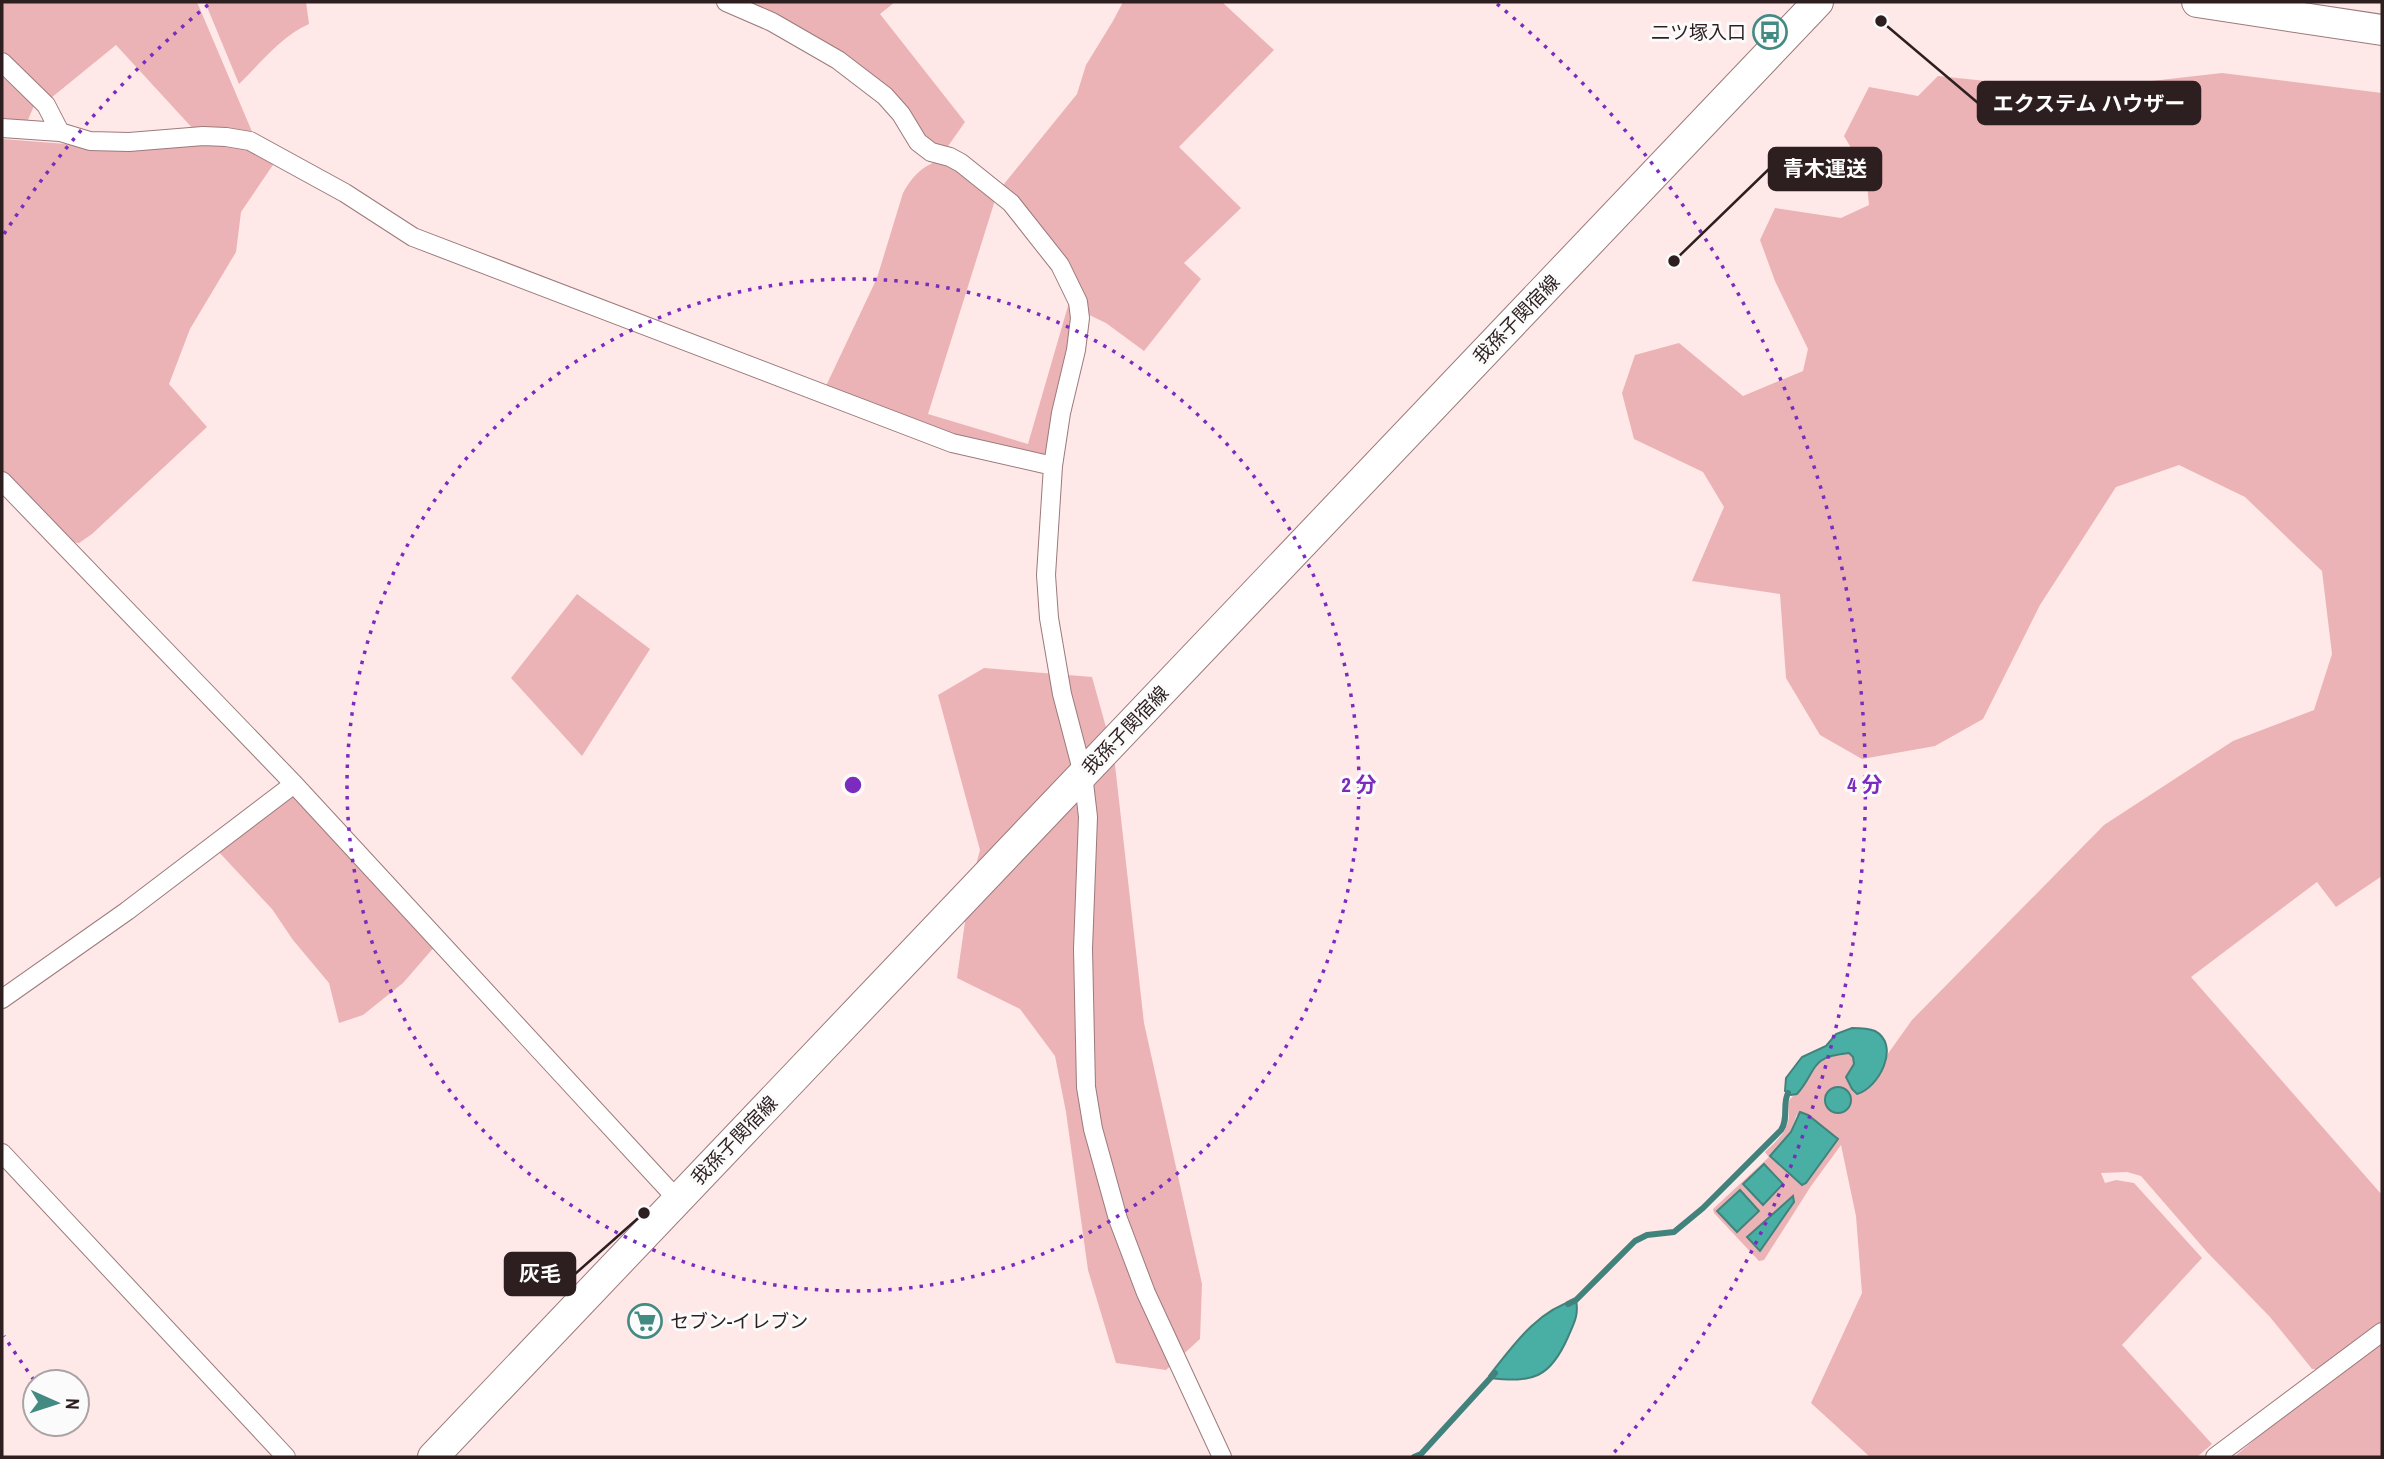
<svg xmlns="http://www.w3.org/2000/svg" width="2384" height="1459" viewBox="0 0 2384 1459" font-family="'Archivo Narrow','Noto Sans JP',sans-serif">
<style>
.green{fill:#ebb3b5;fill-rule:evenodd}
.water{fill:#49aea4;stroke:#41837c;stroke-width:2}
.lines{fill:none;stroke-linecap:round;stroke-linejoin:round}
.stream{stroke:#41837c;stroke-width:6}
.minor-casing{stroke:#9c7a7b;stroke-width:20}
.primary-casing{stroke:#9c7a7b;stroke-width:32}
.minor{stroke:#fff;stroke-width:18}
.primary{stroke:#fff;stroke-width:30}
.ring{fill:none;stroke:#7b2cbf;stroke-width:3.5;stroke-dasharray:3.5 7}
.labels{text-anchor:middle;dominant-baseline:central;stroke-width:6;stroke-linejoin:round;paint-order:stroke}
.poi-label{font-size:19px;fill:#2d1f20;stroke:#fbfbfb;text-anchor:end}
.street-label{font-size:19px;fill:#2d1f20;stroke:#fbfbfb}
.centre{fill:#7b2cbf;stroke:#fbfbfb;stroke-width:3.5}
.ring-label{font-size:21px;text-anchor:middle;font-weight:bold;fill:#7b2cbf;stroke:#fbfbfb;stroke-width:6;stroke-linejoin:round;paint-order:stroke}
.leader{fill:none;stroke:#2d1f20;stroke-width:2.5}
.callout-dot{fill:#2d1f20;stroke:#fbfbfb;stroke-width:2.5}
.callout{fill:#2d1f20;stroke:#2d1f20;stroke-width:2.5}
.callout-label{font-size:21px;text-anchor:middle;font-weight:bold;fill:#fff}
</style>
<rect width="100%" height="100%" fill="#ffe8e8"/>
<path class="green" d="M2,2h195l56,132 -57,-2 -80,-87 -65,53 -49,-48z
M205,2h101l3,22c-29,13 -48,39 -70,60z
M738,2h157l-15,12 85,108 -19,27 -14,-3 -33,-40z
M1123,2h99l52,48 -95,97 62,61 -57,55 17,16 -57,72 -38,-28 -23,-11 -83,-123 77,-95 9,-29 27,-44z
M2222,73l160,20v783l-46,31 -19,-25 -126,95 191,218v126l-59,48h-11l-42,-52 -63,-65 -66,-76 -14,-4 -26,1 4,10 11,-3 18,3 68,75 -80,87 90,99 -15,13h-327l-59,-54 51,-110 -6,-77 -15,-71 -30,41 -47,74 -5,1 -45,-48 -1,-4 56,-52 -4,-5c8,-8 18,-16 22,-27 7,-18 -8,-21 13,-34 13,-25 19,-35 49,-38l4,4 1,7 -8,13 14,16 52,-73 192,-195 129,-84 81,-31 18,-56 -10,-83 -77,-74 -66,-32 -63,22 -76,118 -57,114 -48,27 -73,13 -42,-24 -34,-57 -6,-84 -88,-13 32,-74 -21,-35 -69,-33 -12,-46 13,-38 44,-12 64,53 60,-25 5,-22 -33,-68 -15,-41 15,-32 66,10 28,-13 -3,-32 -22,-37 25,-49 49,9 20,-20 134,14zM1797,1114l7,71 -34,-29 21,-25zM1794,1202l-34,49 -13,-14z
M2,76l32,30 -7,16 -25,-3z
M2,139l90,7 147,-2 38,15 -36,53 -5,40 -46,77 -21,55 38,43 -115,107 -13,9c-23,-1 -61,-54 -77,-72z
M938,161l10,1 48,35 -68,217 100,30 42,-145 5,18 -26,141 -92,-19 -131,-53 51,-108 26,-85c8,-15 19,-27 35,-32z
M577,594l73,55 -68,107 -71,-78z
M984,668l108,9 22,79 30,267 58,261 -2,55 -34,31 -50,-7 -28,-93 -22,-158 -11,-56 -35,-47 -63,-31 13,-91 10,-37 -42,-155z
M296,793l140,152 -33,38 -40,32 -24,8 -10,-40 -36,-43 -21,-31 -55,-59z
M2382,1334v123h-148z"/>
<path class="water" d="M1852,1028c8,0 16,0 23,3 26,14 4,57 -18,63l-5,-5 -6,-12 8,-13 -1,-7 -4,-4c-41,4 -31,17 -52,41l-6,1 -6,-4 1,-13 16,-21 24,-11 10,-12z
M1825 1100a13 13 0 1 1 26 0a13 13 0 1 1-26 0Z
M1800,1112l8,3 30,24 -32,44 -4,2 -32,-29 21,-24z
M1764,1164l19,20 -20,21 -20,-21z
M1740,1190l19,21 -22,21 -20,-21z
M1793,1196l1,6 -34,49 -13,-14z
M1576,1300c3,15 -2,23 -8,37 -18,41 -35,46 -78,41l-1,-2c23,-29 48,-66 87,-76z"/>
<g class="lines">
<path class="stream" d="M1568,1304l8,-4 59,-59 12,-6 27,-3 29,-24 78,-78c8,-12 1,-25 7,-37
M1414,1457l7,-3 74,-81"/>
<g class="minor-casing">
<path id="minor" d="M726,2l46,20 66,38 47,36 16,18 17,28 13,10 19,5 11,6 50,40 49,62 18,37 2,16 -4,32 -15,63 -8,53 -7,109 3,43 13,76 21,80 5,43 -5,132 3,138 7,42 25,90 28,74 76,164
M2,62l44,43 14,27
M2,128l58,4 30,9 39,1 74,-6 23,1 24,4 95,52 68,44 539,206 101,23
M2,481l292,303 383,415
M2,999l125,-88 167,-127
M2,1153l284,304
M2215,1457l167,-125"/>
</g>
<g class="primary-casing">
<path id="primary" d="M2197,2l185,28
M433,1457l1385,-1455"/>
</g>
<use href="#minor" class="minor"/>
<use href="#primary" class="primary"/>
</g>
<g class="ring">
<circle cx="853" cy="785" r="506"/>
<path d="M34 1380A1012 1012 0 0 1 4 1336M4 234A1012 1012 0 0 1 209 4M1497 4A1012 1012 0 0 1 1611 1456"/>
</g>
<defs>
<g id="bus-ring" transform="scale(1.75)"><circle r="9.5" fill="#fbfbfb" stroke="#438a82" stroke-width="1.5"/><path d="M-5-6H5V4H4V6H2V4H-2V6H-4V4H-5ZM-3.5-4V0h7V-4ZM-3.5 1.2v1.5H-2V1.2ZM2 1.2v1.5H3.5V1.2Z" fill="#438a82"/></g>
<g id="supermarket-ring" transform="scale(1.75)"><circle r="9.5" fill="#fbfbfb" stroke="#438a82" stroke-width="1.5"/><path d="M-6-5.5h2.5l.6 2H6L4.5 2H-2.5L-4.4-4H-6ZM-1.5 3.2a1.3 1.3 0 1 0 .1 0ZM3 3.2a1.3 1.3 0 1 0 .1 0Z" fill="#438a82"/></g>
</defs>
<g fill-rule="evenodd">
<use href="#bus-ring" x="1770" y="32"/>
<use href="#supermarket-ring" x="645" y="1321"/>
</g>
<g class="labels">
<g class="poi-label">
<text x="1746" y="32">二ツ塚入口</text>
<text x="670" y="1321" text-anchor="start">セブン-イレブン</text>
</g>
<g class="street-label">
<text transform="translate(1516 319) rotate(-46)">我孫子関宿線</text>
<text transform="translate(1125 730) rotate(-46)">我孫子関宿線</text>
<text transform="translate(734 1140) rotate(-46)">我孫子関宿線</text>
</g>
</g>
<circle cx="853" cy="785" r="10" class="centre"/>
<g class="ring-label">
<text x="1359" y="792">2 分</text>
<text x="1865" y="792">4 分</text>
</g>
<path class="leader" d="M1881 21L1978 103M1674 261L1769 169M644 1213L575 1274"/>
<g class="callout-dot">
<circle cx="1881" cy="21" r="7"/>
<circle cx="1674" cy="261" r="7"/>
<circle cx="644" cy="1213" r="7"/>
</g>
<g class="callout">
<rect x="1978" y="82" width="222" height="42" rx="7"/>
<rect x="1769" y="148" width="112" height="42" rx="7"/>
<rect x="505" y="1253" width="70" height="42" rx="7"/>
</g>
<g class="callout-label">
<text x="2089" y="111">エクステム ハウザー</text>
<text x="1825" y="176">青木運送</text>
<text x="540" y="1281">灰毛</text>
</g>
<rect width="2384" height="1459" fill="none" stroke="#2d1f20" stroke-width="7"/>
<g transform="translate(56 1403) rotate(93)"><circle r="33" fill="#fbfbfb" stroke="#a9a3a3" stroke-width="2"/>
<path d="M0-5L12 26L0 18L-12 26Z" fill="#438a82"/>
<text y="-10" font-size="19" font-weight="bold" text-anchor="middle" fill="#2d1f20">N</text>
</g>
</svg>
